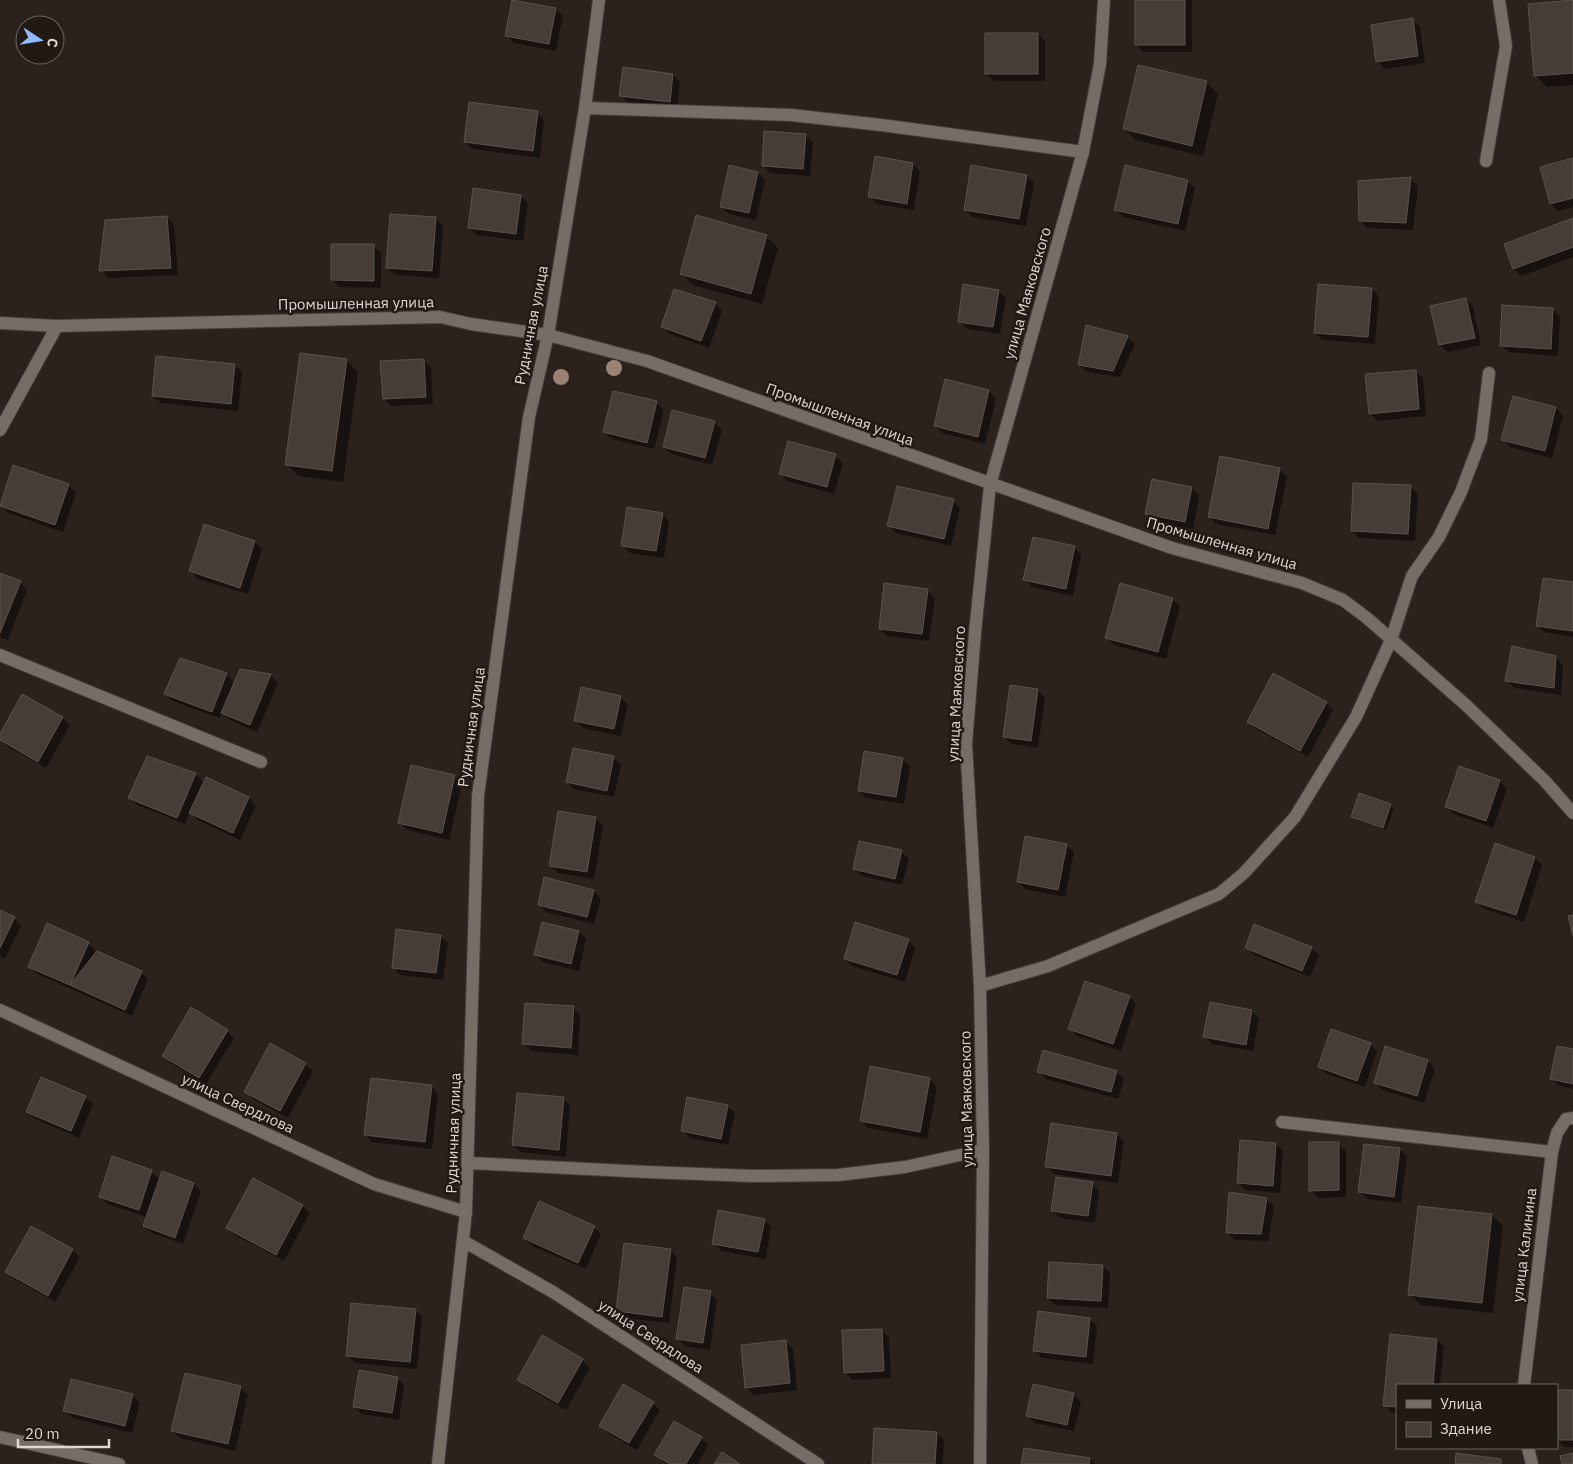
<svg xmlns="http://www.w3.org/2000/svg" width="1573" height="1464" viewBox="0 0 1573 1464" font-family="'IBM Plex Sans',sans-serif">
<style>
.shadow{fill:#0007}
.building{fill:#463d38;stroke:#5c524d}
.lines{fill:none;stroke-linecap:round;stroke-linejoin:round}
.lane-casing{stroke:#443d39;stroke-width:14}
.street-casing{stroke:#443d39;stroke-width:14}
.lane{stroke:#776d67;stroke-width:12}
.street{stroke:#776d67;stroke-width:12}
.tree{fill:#9b8172}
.labels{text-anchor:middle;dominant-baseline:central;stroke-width:5;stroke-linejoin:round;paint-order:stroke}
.street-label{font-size:15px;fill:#ded8d5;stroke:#211914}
</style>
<rect width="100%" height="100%" fill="#2b221d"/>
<path class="shadow" d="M1136,0h56v52h-48l-8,-7z
M1573,2v83l-26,2 -11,-11z
M555,9l8,7 -7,35 -42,-8 -8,-8z
M1412,20l8,7 5,36 -40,6 -7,-7z
M1038,34l7,7v40h-51l-8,-7z
M673,75l7,7 -3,27 -49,-6 -7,-8z
M1206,82l12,12 -15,62 -67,-16 -12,-11z
M537,113l7,7 -4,38 -67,-9 -8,-7z
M805,135l8,7 -3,34 -40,-3 -7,-8z
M1573,159v48l-15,4 -7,-7 -10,-37z
M913,164l7,7 -6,39 -37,-6 -7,-7z
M758,173l7,7 -9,40 -27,-6 -8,-8z
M1027,176l7,7 -8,43 -54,-9 -7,-8z
M1410,179l8,7 -5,44 -45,-2 -8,-7z
M1187,181l8,7 -10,43 -62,-14 -7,-8z
M520,196l8,7 -5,38 -46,-6 -8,-7z
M166,217l8,7 4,51 -70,3 -7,-8z
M436,218l7,8 -4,52 -44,-3 -8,-7z
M1573,220v37l-52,19 -7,-7z
M766,236l12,12 -16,56 -69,-19 -12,-12z
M373,246l8,7v35l-41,-1 -8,-7z
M1372,289l7,8 -4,47 -53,-4 -7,-7z
M998,291l8,7 -6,36 -33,-5 -8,-8z
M1466,299l7,8 8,38 -33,7 -8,-7z
M715,303l7,8 -13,37 -39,-14 -7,-7z
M1553,310l7,7 -2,39 -49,-4 -8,-7z
M1127,337l8,7 -15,33 -33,-5 -8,-7z
M423,360l8,7 2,37 -42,2 -7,-8z
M347,361l11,11 -15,110 -45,-6 -12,-12z
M235,365l7,8 -4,38 -77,-8 -8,-7z
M1415,371l8,7 3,38 -49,5 -7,-8z
M989,391l7,8 -11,45 -43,-11 -7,-7z
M1514,397l42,11 7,8 -11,42 -42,-11 -7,-8z
M656,402l8,8 -10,39 -42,-10 -8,-7z
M714,422l8,8 -10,35 -41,-11 -7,-8z
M835,456l8,7 -9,31 -47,-13 -7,-7z
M1279,469l8,8 -12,58 -59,-11 -7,-8z
M68,485l8,8 -13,39 -55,-19 -8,-8z
M1410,487l8,7 -3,47 -56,-3 -7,-7z
M1192,488l7,8 -6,33 -39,-8 -8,-7z
M953,501l7,7 -9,38 -55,-13 -7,-8z
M662,514l7,7 -5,37 -34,-5 -8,-7z
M205,526l50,16 7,7 -14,45 -50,-15 -7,-8z
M1074,547l7,8 -8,41 -41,-9 -7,-8z
M0,575l20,7 7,8 -19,50 -8,-3z
M1573,583v54l-29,-5 -7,-7z
M927,590l8,8 -6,43 -42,-5 -7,-8z
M1172,599l8,7 -14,53 -52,-14 -7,-7z
M1556,658l7,7 -2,30 -47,-7 -7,-8z
M226,674l9,10 35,-9 8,8 -21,49 -27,-12 -8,-8 -2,6 -48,-17 -7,-7z
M1038,690l7,8 -7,50 -26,-4 -8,-7z
M620,697l8,7 -7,32 -38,-8 -8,-8z
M1326,703l7,7 -25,47 -52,-28 -7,-7z
M62,718l8,7 -24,43 -40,-22 -6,-6v-3z
M574,749l40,9 7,7 -7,32 -40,-8 -7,-8z
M148,757l48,18 8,8 2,-5 43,20 7,8 -16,34 -42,-20 -8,-8 -5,12 -48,-19 -7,-7z
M902,759l8,7 -6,38 -38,-6 -7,-7z
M1460,768l40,13 7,8 -14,39 -39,-14 -8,-7z
M455,776l7,8 -13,56 -42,-10 -7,-8z
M1390,805l4,3 -8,22 -30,-10 -4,-4z
M595,818l8,8 -9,53 -36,-6 -7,-7z
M1066,845l8,7 -9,45 -40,-8 -7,-7z
M1495,845l40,13 7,7 -18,57 -40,-13 -7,-8z
M901,851l8,8 -7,26 -40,-9 -7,-7z
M594,891l7,8 -7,25 -48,-12 -7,-8z
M0,912l14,6 7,8 -16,33 -5,-3z
M579,932l7,7 -7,32 -36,-9 -8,-7z
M440,936l8,7 -5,37 -43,-5 -7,-8z
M908,940l7,8 -10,34 -53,-16 -7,-7z
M88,943l7,7 -2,7 48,15 7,8 -16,36 -95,-42 -8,-7z
M1246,948h66l7,7 -9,22 -56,-22z
M1129,997l7,7 -15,47 -44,-15 -7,-8z
M573,1008l7,7 -2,40 -47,-4 -7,-7z
M1252,1011l7,8 -6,32 -41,-7 -7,-7z
M227,1031l7,7 -28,46 -36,-21 -7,-7z
M1370,1044l7,7 -12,36 -38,-13 -7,-7z
M1386,1048l42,13 7,8 -11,34 -42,-13 -7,-8z
M1573,1050v39l-14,-3 -7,-8z
M305,1064l8,7 -25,47 -35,-19 -7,-7z
M1039,1071l78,1 7,7 -6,20 -72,-20z
M930,1079l7,8 -10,52 -59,-11 -7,-8z
M431,1086l7,8 -6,55 -60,-7 -7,-7z
M85,1097l8,7 -14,34 -44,-19 -8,-7z
M563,1098l7,8 -4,51 -45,-5 -8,-7z
M727,1106l8,7 -7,32 -38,-7 -8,-8z
M1116,1134l8,7 -6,42 -64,-9 -7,-8z
M1276,1144l7,7 -3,42 -35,-3 -7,-7z
M1339,1144l7,7v46l-28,1 -7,-8z
M1400,1149l7,8 -6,46 -34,-4 -8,-7z
M151,1171l9,9 34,4 7,7 -18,53 -31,-11 -8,-7 3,-9 -40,-13 -7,-8z
M1092,1184l7,7 -4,32 -35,-5 -8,-8z
M1266,1199l8,8 -6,34 -33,-1 -8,-7z
M302,1206l8,7 -26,48 -49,-26 -7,-7z
M1492,1215l11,11 -10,87 -72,-8 -11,-11z
M764,1220l7,7 -5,32 -45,-8 -7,-7z
M594,1227l7,7 -15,35 -54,-23 -8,-8z
M72,1250l8,7 -25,45 -41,-23 -8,-7z
M670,1250l7,7 -8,66 -45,-5 -7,-8z
M1103,1266l7,7 -2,35 -53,-3 -7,-7z
M710,1292l7,8 -7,50 -25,-4 -7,-8z
M415,1310l7,7 -5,52 -62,-6 -7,-7z
M1089,1319l8,7 -4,38 -51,-6 -7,-7z
M882,1330l7,8 2,40 -39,2 -7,-8z
M1391,1335l46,5 7,7 -4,38h-43v28h-5l-7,-8z
M543,1337l39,23 8,8 -24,42 -40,-23 -7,-8z
M785,1342l8,7 4,41 -44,5 -7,-8z
M397,1378l7,7 -5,35 -37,-6 -8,-7z
M241,1387l7,8 -13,56 -55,-13 -8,-7z
M1573,1391v56h-9l-7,-7v-48z
M1073,1394l8,8 -7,29 -39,-8 -7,-7z
M132,1395l8,8 -8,30 -60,-15 -7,-8z
M653,1403l7,7 -23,40 -29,-17 -7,-8z
M936,1433l8,7 -1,24h-70z
M701,1438l7,7 -10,19h-32l-10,-9z
M1090,1459l5,5h-72z"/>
<path class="building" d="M512,0l44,8 -7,36 -44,-8z
M1135,0h50v45h-50z
M1573,0v73l-39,3 -6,-72z
M1413,18l5,38 -42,6 -5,-37z
M985,33h53v41h-53z
M1138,65l69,16 -15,65 -69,-17z
M623,67l50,7 -3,28 -51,-6z
M469,102l69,9 -5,40 -69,-9z
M764,131l42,3 -3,35 -41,-3z
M875,156l38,7 -6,41 -39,-7z
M1573,158v40l-23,6 -10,-37z
M729,165l29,7 -9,41 -29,-6z
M971,165l56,10 -8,44 -55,-9z
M1125,165l63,15 -10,44 -64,-14z
M1411,177l-5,46 -47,-2 -1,-40z
M473,188l48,7 -5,39 -48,-6z
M390,214l46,3 -4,54 -46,-3z
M696,215l71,20 -16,59 -71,-20z
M167,216l4,52 -72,3 6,-51z
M1573,218v29l-60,22 -9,-25z
M331,244h43v37l-43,-1z
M963,284l36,6 -6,37 -35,-5z
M1318,284l54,4 -4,49 -54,-4z
M674,289l42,13 -15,39 -40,-14z
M1466,298l9,40 -36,7 -9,-39z
M1502,305l51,3 -2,41 -51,-3z
M1086,325l42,11 -15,35 -35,-6z
M300,353l47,6 -15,112 -47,-6z
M156,356l79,8 -4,40 -79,-8z
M424,359l2,38 -43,2 -3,-38z
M1416,370l3,39 -50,5 -4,-40z
M945,379l44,11 -11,47 -44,-11z
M613,391l44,10 -10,42 -44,-11z
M1513,396l43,11 -11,44 -44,-11z
M672,410l43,11 -10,37 -42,-11z
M788,441l48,13 -9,33 -48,-13z
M1220,456l60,12 -12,61 -60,-12z
M13,465l56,19 -14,41 -55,-19z
M1152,479l40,8 -7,35 -40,-8z
M1353,483l58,2 -3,49 -57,-3z
M897,486l57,13 -10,40 -57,-13z
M627,507l36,6 -7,38 -35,-5z
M204,524l51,17 -15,47 -51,-17z
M1033,537l42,9 -9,43 -43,-9z
M0,573l21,8 -21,52z
M1543,578l30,4v49l-37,-5z
M884,583l44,6 -6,45 -43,-5z
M1120,583l53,15 -15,54 -53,-14z
M1512,646l44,10 -2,32 -49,-7z
M180,658l47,15 -15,39 -48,-18z
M240,669l31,5 -21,51 -29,-12z
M1273,673l54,29 -27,49 -53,-29z
M1010,685l28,4 -7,52 -28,-4z
M581,687l40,9 -7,33 -40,-8z
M22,694l41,23 -25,45 -38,-22v-6z
M573,748l41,8 -7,35 -41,-9z
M864,751l39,7 -7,39 -38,-6z
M147,756l49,17 -19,45 -49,-20z
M411,765l44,10 -13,58 -44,-10z
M1459,766l41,14 -14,41 -41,-14z
M206,777l43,20 -16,36 -44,-20z
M1359,793l32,11 -8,24 -32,-11z
M558,811l38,6 -9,55 -38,-6z
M1025,836l42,8 -9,46 -41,-8z
M859,841l43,9 -7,29 -42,-10z
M1495,843l40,14 -19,58 -41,-13z
M544,877l50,13 -7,27 -49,-12z
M0,910l15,7 -15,31z
M1573,915v21l-5,-20z
M542,922l37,9 -8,33 -37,-9z
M855,922l54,17 -12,36 -53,-16z
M47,923l42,19 -19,43 -42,-18z
M1254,924l58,23 -10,24 -57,-23z
M396,929l45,6 -5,38 -44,-5z
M97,951l45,20 -17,39 -55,-25z
M1085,981l45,15 -17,48 -45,-15z
M1210,1002l42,8 -6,35 -43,-8z
M525,1003l49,3 -3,42 -49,-4z
M191,1007l37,23 -29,48 -37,-22z
M1331,1029l40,14 -14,38 -39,-14z
M270,1043l36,20 -26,48 -36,-19z
M1385,1046l43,14 -11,36 -43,-13z
M1557,1046l16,3v35l-23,-5z
M1043,1050l74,21 -6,21 -74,-20z
M870,1066l60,12 -10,54 -60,-11z
M41,1077l45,19 -15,35 -45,-19z
M371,1078l61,7 -7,57 -61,-7z
M517,1093l47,4 -5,53 -47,-5z
M687,1097l41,8 -7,34 -40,-8z
M1051,1123l66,10 -6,43 -66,-9z
M1240,1140l36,3 -3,43 -36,-3z
M1309,1142h30v48l-30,1z
M1364,1144l36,4 -6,49 -36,-5z
M112,1156l40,14 -13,40 -40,-13z
M162,1171l32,12 -19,55 -32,-12z
M1056,1177l37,5 -5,34 -37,-5z
M253,1178l50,27 -27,50 -50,-27z
M1229,1192l38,6 -6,36 -35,-1z
M539,1201l56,25 -17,37 -55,-25z
M1418,1206l74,8 -10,89 -74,-8z
M718,1210l47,9 -7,33 -46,-8z
M31,1226l42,23 -25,47 -43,-24z
M624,1243l47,6 -9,68 -46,-6z
M1049,1262l54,3 -2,36 -54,-3z
M684,1287l27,4 -8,52 -27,-4z
M351,1303l65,6 -6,53 -64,-6z
M1038,1311l52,7 -4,39 -53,-6z
M882,1329l2,42 -40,2 -2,-43z
M1390,1334l47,5 -4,46h-36v22l-14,-1z
M542,1335l41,24 -25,44 -41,-23z
M786,1340l4,43 -45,5 -4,-43z
M359,1370l39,7 -6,36 -39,-6z
M185,1373l56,13 -13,58 -57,-13z
M71,1379l62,15 -8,32 -62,-15z
M623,1384l31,18 -25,41 -30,-17z
M1033,1384l41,9 -7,32 -41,-9z
M1557,1390h16v50h-16z
M674,1421l28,16 -16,27h-16l-16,-9z
M874,1428l63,4 -2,32h-63z
M1024,1448l66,10 -1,6h-68z
M722,1452l18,12h-26z
M1456,1453l45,6v5h-46z
M1573,1453v11h-11l-2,-8z"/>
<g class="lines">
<g class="lane-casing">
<path id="lane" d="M585,108l206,7 90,10 202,27
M0,430l57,-104
M1391,640l21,-64 27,-39 22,-45 20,-53 8,-66
M0,655l261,107
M1282,1122l270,30"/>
</g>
<g class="street-casing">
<path id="street" d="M1486,161l20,-115 -7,-46
M0,323l57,3 383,-9 31,7 77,11 99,26 525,187 130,35 41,17 24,18 100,88 78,75 28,32
M980,986l68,-20 171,-72 25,-21 51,-56 61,-100 35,-77
M0,1010l374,174 92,28
M469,1163l178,9 106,4 85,-1 67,-8 78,-17
M463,1241l90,51 265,172
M1524,1385l28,-233 5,-19 9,-14 7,-1
M0,1437l119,27
M1528,1448l4,16
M438,1464l28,-252 12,-416 51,-379 19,-82 37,-227 14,-108
M980,1464l3,-314 -3,-164 -14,-242 9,-111 15,-148 93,-333 17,-88 4,-64"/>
</g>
<use href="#lane" class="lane"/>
<use href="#street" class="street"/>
</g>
<g class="tree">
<circle cx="614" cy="368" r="8"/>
<circle cx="561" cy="377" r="8"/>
</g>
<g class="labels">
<g class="street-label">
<text transform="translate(1027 293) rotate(-74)">улица Маяковского</text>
<text transform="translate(356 303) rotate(-1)">Промышленная улица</text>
<text transform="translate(531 325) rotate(-79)">Рудничная улица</text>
<text transform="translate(840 414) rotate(20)">Промышленная улица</text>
<text transform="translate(1222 543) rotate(16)">Промышленная улица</text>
<text transform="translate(956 694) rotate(-87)">улица Маяковского</text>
<text transform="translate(471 727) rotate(-82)">Рудничная улица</text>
<text transform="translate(966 1099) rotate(-91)">улица Маяковского</text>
<text transform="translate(238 1103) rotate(25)">улица Свердлова</text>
<text transform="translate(453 1133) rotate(-88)">Рудничная улица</text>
<text transform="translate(1524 1245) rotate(-83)">улица Калинина</text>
<text transform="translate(651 1336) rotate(33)">улица Свердлова</text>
</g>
</g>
<rect x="1396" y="1384" width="162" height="65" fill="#211914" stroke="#6d6561"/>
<rect x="1406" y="1400" width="25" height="8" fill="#776d67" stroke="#6d6561"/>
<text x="1440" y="1409" font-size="15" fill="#ded8d5">Улица</text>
<rect x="1406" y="1422" width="25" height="15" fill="#463d38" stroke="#6d6561"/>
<text x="1440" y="1434" font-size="15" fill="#ded8d5">Здание</text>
<g transform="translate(40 40) rotate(102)"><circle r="24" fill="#211914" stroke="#6d6561"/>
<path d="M0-4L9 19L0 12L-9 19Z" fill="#90b8fd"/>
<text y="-8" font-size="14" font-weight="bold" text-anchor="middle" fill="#ded8d5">С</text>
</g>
<path d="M18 1439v8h91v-8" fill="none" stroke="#ded8d5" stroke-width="2.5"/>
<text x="25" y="1439" font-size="15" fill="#ded8d5" stroke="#211914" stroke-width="4" paint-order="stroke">20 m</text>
</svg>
